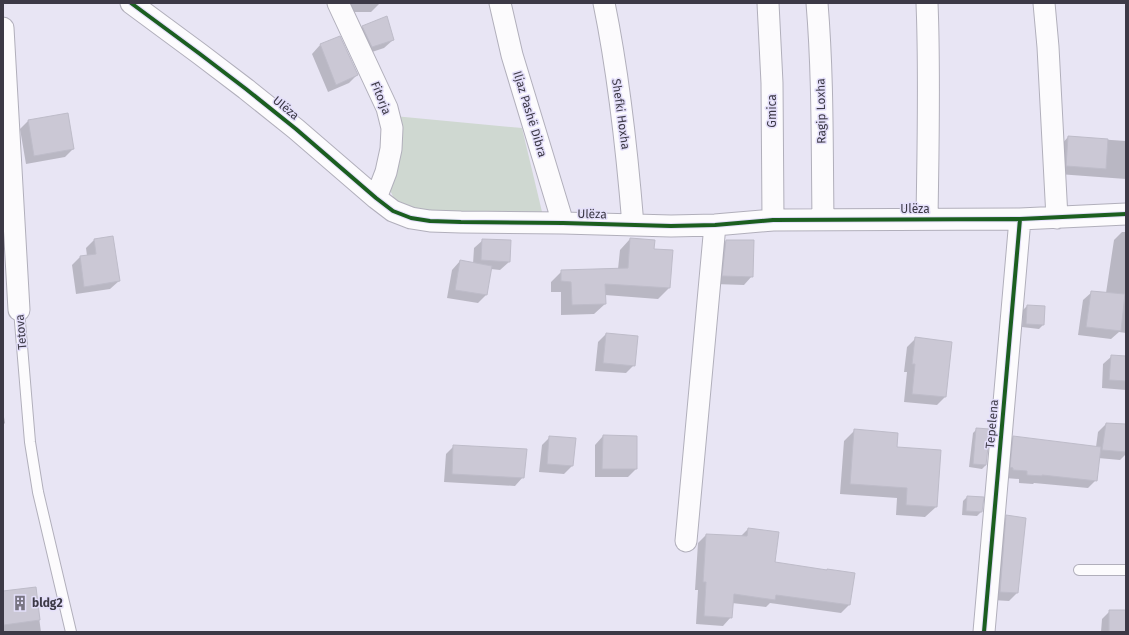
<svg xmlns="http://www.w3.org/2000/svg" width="1129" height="635" viewBox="0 0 1129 635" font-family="'Fira Sans',sans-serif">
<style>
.green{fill:#cfd8d1}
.shadow{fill:#0003}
.building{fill:#cbc8d5;stroke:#bebcc9}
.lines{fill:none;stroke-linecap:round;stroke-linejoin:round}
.service-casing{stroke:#b1afbb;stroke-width:12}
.minor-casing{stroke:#b1afbb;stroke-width:23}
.service{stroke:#fcfbfd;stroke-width:10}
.minor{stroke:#fcfbfd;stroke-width:21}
.cycleway-casing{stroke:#e4dffa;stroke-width:6}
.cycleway{stroke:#1b5e20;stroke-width:4}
.labels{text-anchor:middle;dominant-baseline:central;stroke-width:3;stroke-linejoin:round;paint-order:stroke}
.street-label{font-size:12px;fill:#3c3946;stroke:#e4dffa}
.poi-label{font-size:12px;font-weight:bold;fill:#3c3946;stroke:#e4dffa;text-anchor:start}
</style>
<rect width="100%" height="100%" fill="#e8e5f4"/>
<path class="green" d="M394,116l128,12 21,88 -92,3 -53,-12 -11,-23z"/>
<path class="shadow" d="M344,3h36l-9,9h-27z
M363,27l30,13 -9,8 -21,7 -9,-20z
M340,37l17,38 -8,8 -21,9 -16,-38 8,-9z
M28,121l45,28 -8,8 -39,7 -6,-35z
M1068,137l58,4v38l-68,-5 2,-28z
M1122,232h4v101l-7,-1 -8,7 -33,-4 5,-35 9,-8 14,1 8,-53z
M630,239l23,11 16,38 -11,11 -53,-4v9l-11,10 -33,1v-23h-10v-10l11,-11 56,-2 2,-19z
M94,240l25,41 -9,8 -34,5 -4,-29 8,-8 7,-1 -1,-8z
M483,240l26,22 -9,8 -9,-1 -5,26 -8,8 -31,-5 5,-28 8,-9 13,3 1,-16z
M726,241l26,35 -8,9 -29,-1 3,-35z
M1027,306l16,19 -4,4 -17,-2 1,-17z
M606,334l28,31 -8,8 -31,-2 3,-29z
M916,338l35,4 -6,55 -8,8 -33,-3 3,-30h-3l3,-25z
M1112,356l14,1v33l-24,-2 1,-24z
M3,411l2,12 -2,2z
M1106,424l20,1v29l-6,6 -22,-2 -2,22 -8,8 -54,-5 -1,1 -14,-1v-4l-14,-1v-32l8,-9 83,10 2,-15z
M977,429l9,36 -4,4 -13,-2 4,-34z
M855,430l41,18 40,59 -11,10 -29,-2 1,-17 -57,-4 4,-53z
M603,436l33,33 -8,8h-33v-32z
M550,437l22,29 -8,8 -25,-2 3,-27z
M454,446l69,31 -8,9 -71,-4 2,-28z
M967,497l14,15 -4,4 -15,-1 1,-14z
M1007,517l10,76 -8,8 -17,-1 6,-75z
M748,529l26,34 75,42 -8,8 -71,-10 -4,4 -34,-4 -1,14 -8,9 -27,-2 2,-34h-3l3,-47 8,-8 34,2z
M35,588l6,44h-38v-40z
M1110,611h16v21h-25l1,-13z"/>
<path class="building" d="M387,16l7,24 -22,7 -10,-21z
M340,36l18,39 -22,10 -16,-41z
M68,113l6,36 -40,7 -6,-36z
M1068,136l40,3 -2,30 -40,-3z
M113,236l7,45 -36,6 -4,-31 16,-2 -2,-15z
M630,238l25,2 -1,9 19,1 -3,38 -65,-4 1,20 -34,1 -1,-23 -10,-1v-11l67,-2z
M482,239l29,1 -1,22 -29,-2z
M726,240h28l-1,37 -31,-1z
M460,260l32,6 -5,29 -32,-5z
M1091,291l34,3 -4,37 -35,-4z
M1027,305l18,1 -1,19 -18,-1z
M606,333l32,3 -3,30 -32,-3z
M915,337l37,5 -6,55 -34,-3 3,-30h-3z
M1111,355l15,1v25l-17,-1z
M1106,423l20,1v28l-24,-2z
M976,428l14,1 -4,36 -13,-1z
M854,429l44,4 -1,14 44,3 -4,57 -31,-2 1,-17 -57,-4z
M603,435l34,1v33h-35z
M549,436l27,2 -3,28 -26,-2z
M1013,436l88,11 -4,34 -55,-6v1l-15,-1v-4l-14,-1v-2l-3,-1z
M453,445l74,4 -3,29 -72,-4z
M967,496l17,1 -2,15 -16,-1z
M1006,515l20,3 -8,75 -18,-1z
M748,528l31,4 -4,30 52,8v-1l28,4 -5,32 -74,-10 -1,5 -41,-6 -2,24 -28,-2 2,-34h-3l3,-48 41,2z
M36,587l4,33 -36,5 -1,-10v-24z
M1109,610h17v22h-17z"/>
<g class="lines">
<g class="service-casing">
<path id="service" d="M19,310l11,132 8,50 33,140
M1079,570h47"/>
</g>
<g class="minor-casing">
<path id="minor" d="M131,3l69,51 46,35 50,40 80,69 17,13 18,7 19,3 31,1 102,1 108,3 44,-1 58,-5 247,-1 106,-5
M338,3l49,105 5,20 -1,21 -5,23 -10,26
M500,3l12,52 51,168
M604,3c15,73 23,148 29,222
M768,3l4,80 1,137
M817,3c6,72 5,144 6,216
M927,3c3,72 1,144 0,216
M1044,3l4,44 9,171
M3,28l16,282
M686,541l29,-316
M984,632l36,-413"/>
</g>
<use href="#service" class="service"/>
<use href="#minor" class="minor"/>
<g class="cycleway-casing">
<path id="cycleway" d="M131,3l69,51 46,35 50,40 80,69 17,13 18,7 19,3 31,1 102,1 108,3 44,-1 58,-5 247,-1 106,-5
M984,632l36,-413"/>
</g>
<use href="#cycleway" class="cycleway"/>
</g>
<defs>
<g id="building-bare" transform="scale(1.2)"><path d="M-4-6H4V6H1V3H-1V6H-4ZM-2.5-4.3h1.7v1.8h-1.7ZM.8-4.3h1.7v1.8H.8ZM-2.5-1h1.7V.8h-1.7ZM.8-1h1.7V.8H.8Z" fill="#787583" stroke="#e4dffa" stroke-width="2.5" paint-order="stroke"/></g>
</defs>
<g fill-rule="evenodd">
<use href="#building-bare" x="20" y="603"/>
</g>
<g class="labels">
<g class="street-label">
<text transform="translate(381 98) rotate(68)">Fitorja</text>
<text transform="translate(286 108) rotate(39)">Ulëza</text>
<text transform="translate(772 111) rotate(-90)">Gmica</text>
<text transform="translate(821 111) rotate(-91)">Ragip Loxha</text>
<text transform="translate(530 114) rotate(73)">Iljaz Pashë Dibra</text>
<text transform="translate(621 114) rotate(82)">Shefki Hoxha</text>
<text x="915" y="209">Ulëza</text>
<text transform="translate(592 214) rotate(1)">Ulëza</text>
<text transform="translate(21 332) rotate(-95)">Tetova</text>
<text transform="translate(992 424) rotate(-85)">Tepelena</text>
</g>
<g class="poi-label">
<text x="32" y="603">bldg2</text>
</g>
</g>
<rect width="1129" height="635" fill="none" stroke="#3c3946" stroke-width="8"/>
</svg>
